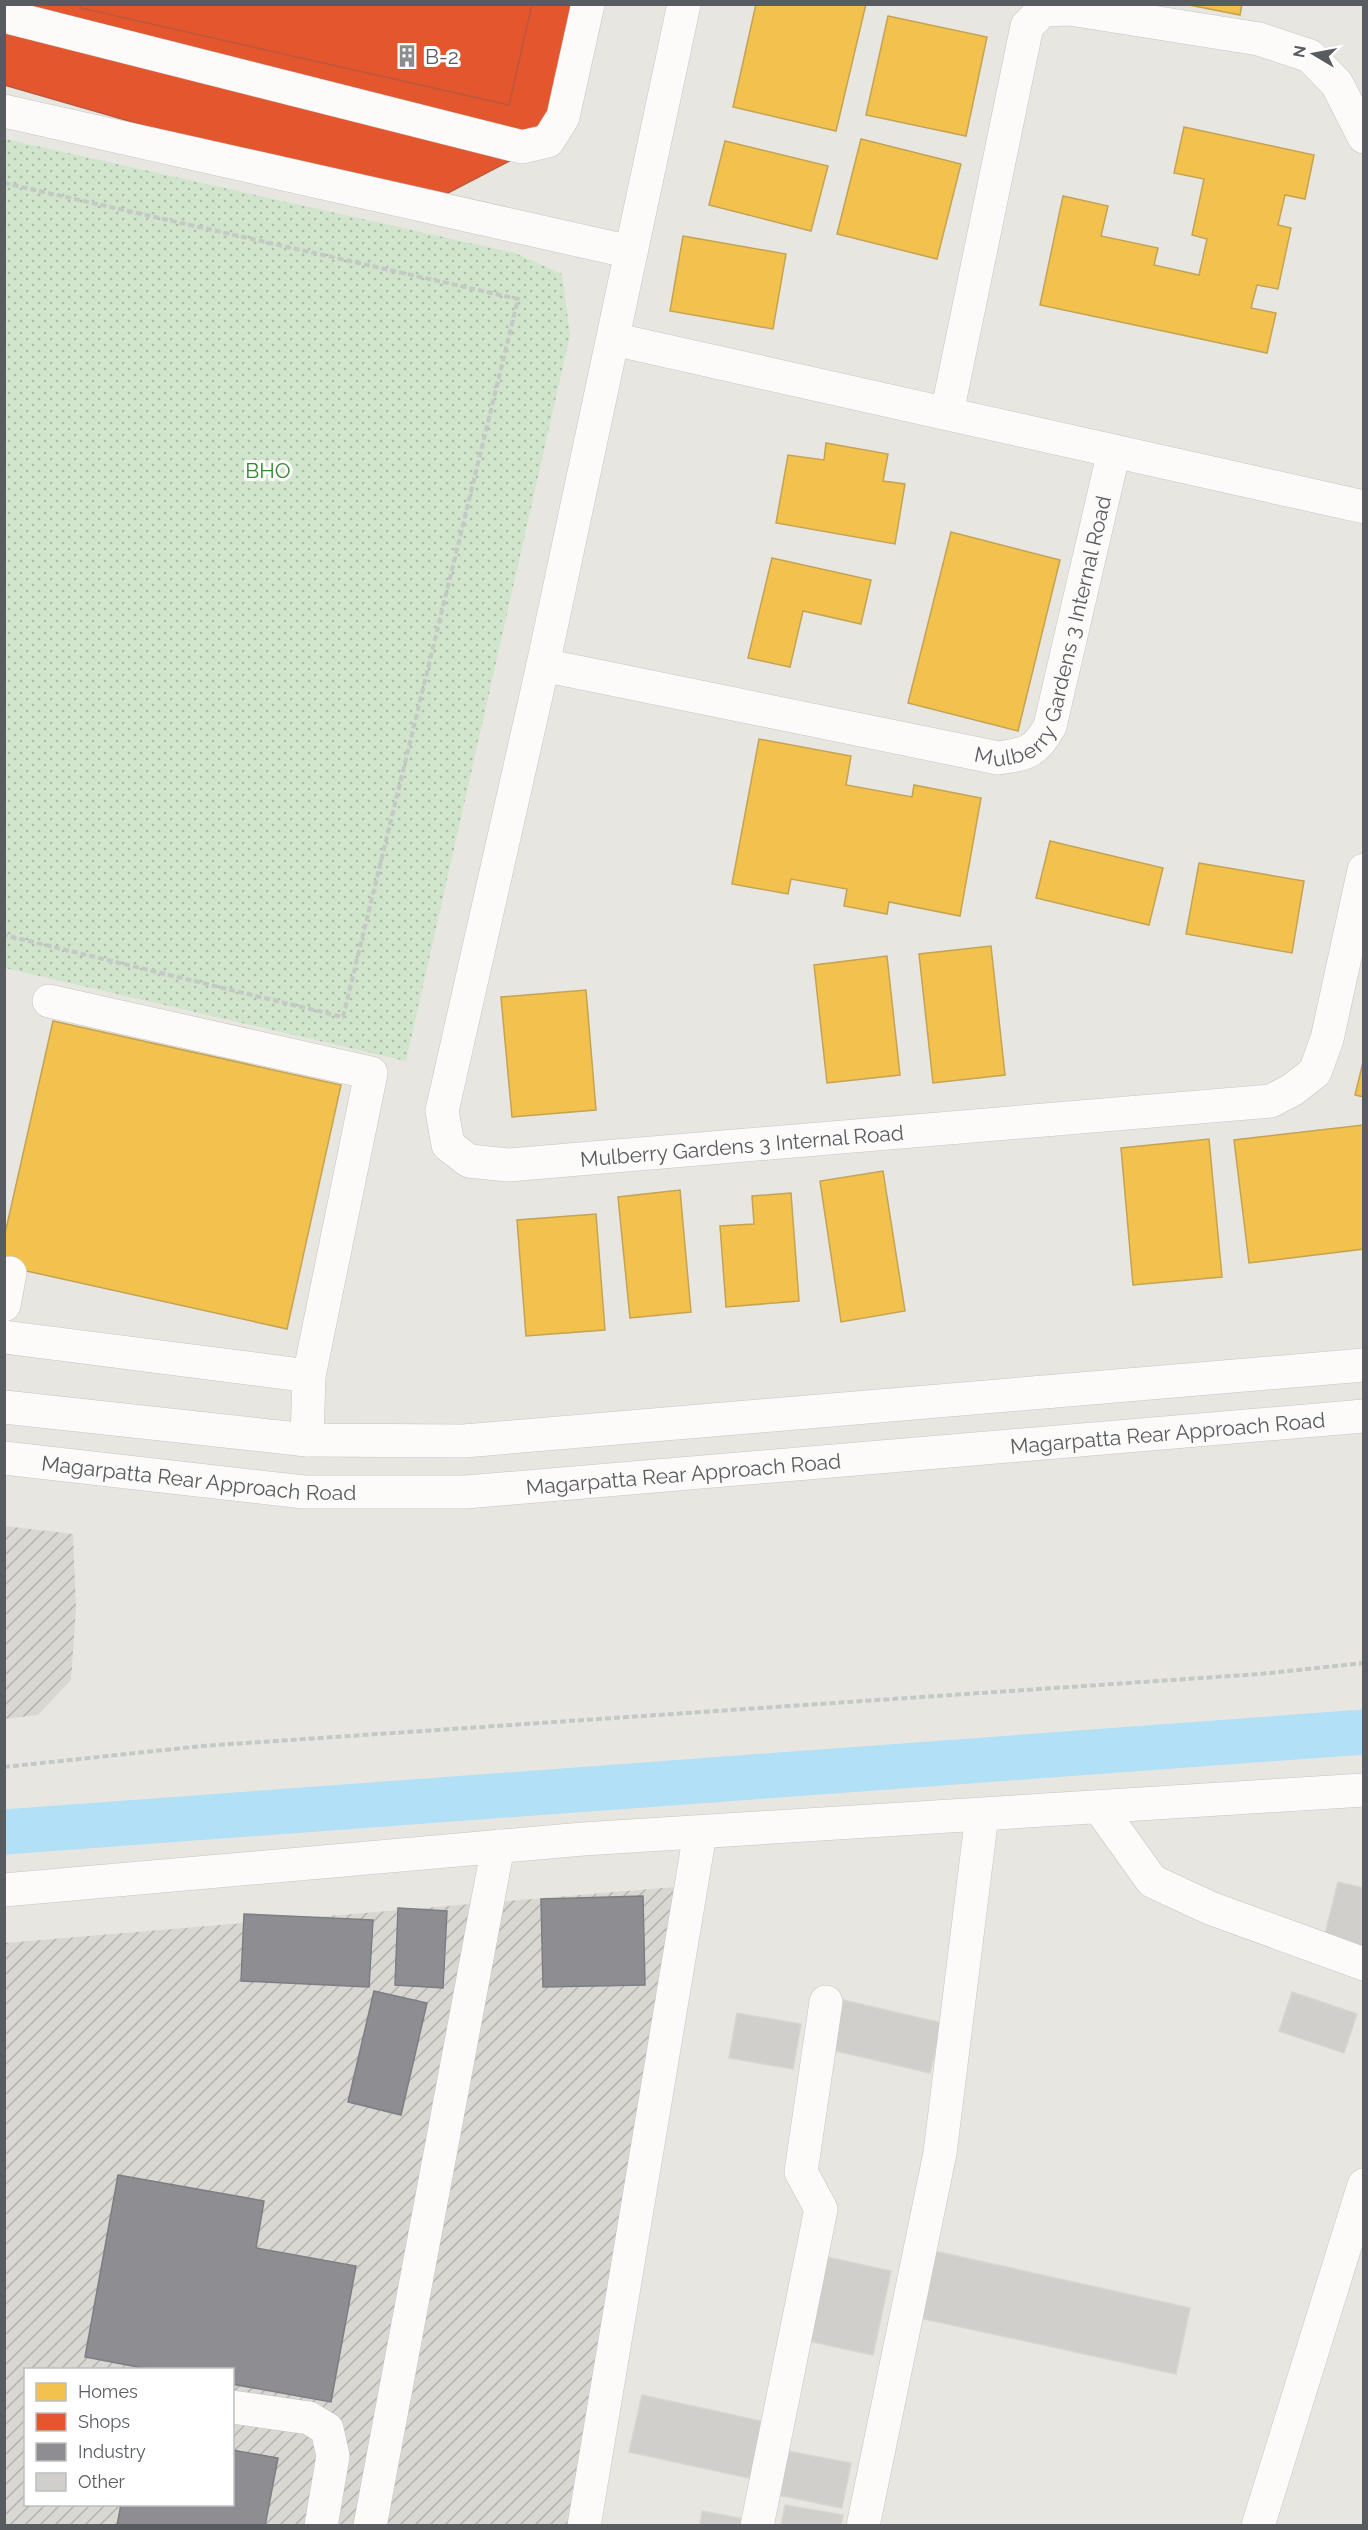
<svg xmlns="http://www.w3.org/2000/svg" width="1368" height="2530" viewBox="0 0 1368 2530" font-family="Raleway,sans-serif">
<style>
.industrial{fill:url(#industrial-furrows);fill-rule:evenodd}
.grass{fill:url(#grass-dots)}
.homes{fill:#f2c14e;stroke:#c4a353;stroke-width:1.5}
.shops{fill:#e4572e;stroke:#ba583d;stroke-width:1.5}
.industry{fill:#8d8d92;stroke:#7d7e83;stroke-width:1.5}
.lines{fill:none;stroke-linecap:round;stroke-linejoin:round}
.canal{stroke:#b2e0f6;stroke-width:45}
.building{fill:#d1cfcc;stroke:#d8d5d0;stroke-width:1.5}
.minor-casing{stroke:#c5c5c4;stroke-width:34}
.path{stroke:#c4c9c5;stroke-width:4;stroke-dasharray:6 3;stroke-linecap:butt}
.minor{stroke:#fcfbfa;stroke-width:33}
.labels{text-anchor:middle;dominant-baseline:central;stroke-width:6;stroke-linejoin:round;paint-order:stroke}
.poi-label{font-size:21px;fill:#585c60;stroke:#fff;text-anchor:start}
.park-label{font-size:21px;fill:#378433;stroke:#fff}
.street-label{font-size:21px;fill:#585c60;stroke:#fff}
</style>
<defs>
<pattern id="industrial-furrows" width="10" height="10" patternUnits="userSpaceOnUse" patternTransform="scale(1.5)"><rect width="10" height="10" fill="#d9d7d2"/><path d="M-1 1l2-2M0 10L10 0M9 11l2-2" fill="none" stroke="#b3b2ae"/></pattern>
<pattern id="grass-dots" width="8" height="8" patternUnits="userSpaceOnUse" patternTransform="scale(1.5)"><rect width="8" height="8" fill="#d1e5cc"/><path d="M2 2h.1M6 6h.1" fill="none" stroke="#acbda9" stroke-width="1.8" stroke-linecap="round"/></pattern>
</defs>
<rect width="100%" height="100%" fill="#e8e6e1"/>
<path class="industrial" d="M5,1526l68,8 3,74 -5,72 -33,35 -33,4z
M675,1887l-104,638 -566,1v-583zM26,2370h206v134h-206z"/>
<path class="grass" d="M5,139l510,114 47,21 8,61 -164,726 -401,-93z"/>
<path class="homes" d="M756,4h110l-30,127 -103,-24z
M1184,4h58l-2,11z
M888,16l99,21 -21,99 -100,-21z
M1184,127l130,28 -9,44 -20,-4 -7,30 13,3 -13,61 -21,-4 -6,23 25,5 -9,40 -227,-48 23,-109 45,10 -7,30 57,12 -4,17 45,10 8,-36 -15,-4 12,-56 -30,-6z
M861,139l100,25 -24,95 -100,-25z
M725,141l103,25 -17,65 -102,-26z
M683,236l103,18 -13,75 -103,-18z
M826,443l62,11 -5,27 22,3 -10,60 -119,-21 12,-68 36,5z
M951,532l109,28 -42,171 -110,-28z
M772,558l99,22 -10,44 -58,-13 -13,56 -42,-9z
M759,739l92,17 -5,29 66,12 2,-12 67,13 -21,118 -71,-14 -2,12 -43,-8 3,-17 -56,-10 -3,15 -56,-10z
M1050,841l113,27 -14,57 -113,-27z
M1199,863l105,18 -12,72 -106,-19z
M991,946l14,129 -72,8 -14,-129z
M887,956l13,119 -73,8 -13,-118z
M586,990l10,120 -84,7 -11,-120z
M53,1021l288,64 -54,244 -283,-63v-28z
M1364,1058v39l-9,-2z
M1363,1125l1,124 -115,14 -15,-123z
M1209,1139l13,138 -89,8 -12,-137z
M883,1171l22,140 -64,11 -21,-141z
M680,1190l11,122 -61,6 -12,-121z
M791,1193l8,108 -73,6 -6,-81 34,-2 -2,-28z
M596,1214l9,116 -79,6 -9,-116z"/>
<path class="shops" d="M4,4h586l-42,137 -125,65 -419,-121z
M81,4h451l-23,101 -428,-97z"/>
<path class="industry" d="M643,1896l2,89 -102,2 -2,-88z
M398,1908l49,3 -4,77 -48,-3z
M244,1914l129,6 -4,67 -128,-6z
M374,1991l53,12 -26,112 -53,-13z
M118,2175l146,26 -8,47 100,18 -25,136 -99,-18v-14h-79l-68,-13z
M232,2450l46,8 -13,68h-148l4,-22h111z"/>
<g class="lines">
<path class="canal" d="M4,1832l1360,-100"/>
</g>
<path class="building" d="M1338,1882l26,6v60l-40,-10z
M1292,1992l65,22 -13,39 -65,-22z
M839,1999l103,24 -12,50 -102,-24z
M737,2013l64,11 -8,45 -64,-11z
M930,2250l260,58 -14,66 -261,-57z
M822,2256l69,15 -18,84 -69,-15z
M642,2395l128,28 -12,57 -129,-28z
M777,2449l74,14 -9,45 -74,-15z
M785,2505l58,10 -2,11h-60z
M702,2511l42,8 -1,7h-43z"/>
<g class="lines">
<g class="minor-casing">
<g id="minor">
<path id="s1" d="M684,4l-141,661 -101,446 6,34 21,16 39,4 763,-64 21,-11 23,-18 12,-33 37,-169"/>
<path d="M4,16l518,131 26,-6 15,-24 25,-113"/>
<path d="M4,111l627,141"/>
<path d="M613,339l751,168"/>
<path d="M947,413l80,-387 16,-16 27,-1 189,30 51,17 27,28 27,53"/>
<path id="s2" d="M543,665l455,93c29,-4 38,-6 52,-32l64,-275"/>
<path d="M49,1001l322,72 -62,303 -2,64"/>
<path d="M4,1305l6,-32"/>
<path d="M4,1337l305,39"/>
<path d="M4,1407l303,33 157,1 900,-76"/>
<path id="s3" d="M4,1458l300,34h162l898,-76"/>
<path d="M1099,1807l53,74 58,27 154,56"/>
<path d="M4,1890l579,-51 781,-49"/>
<path d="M232,2407l77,11 18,11 6,27 -12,70"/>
<path d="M370,2526l128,-680"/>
<path d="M584,2526l116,-693"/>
<path d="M757,2526l64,-317 -20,-37 25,-170"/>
<path d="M863,2526l77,-373 42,-338"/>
<path d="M1258,2526l106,-341"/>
</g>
</g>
<path class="path" d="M4,183l514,116 -175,718 -339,-82
M4,1767l198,-21 1058,-72 104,-11"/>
<use href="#minor" class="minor"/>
</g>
<defs>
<g id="building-bare" transform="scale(1.8)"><path d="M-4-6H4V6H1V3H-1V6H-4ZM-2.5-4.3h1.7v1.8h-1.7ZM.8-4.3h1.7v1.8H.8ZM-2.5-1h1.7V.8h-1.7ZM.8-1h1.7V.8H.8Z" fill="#8a8c8d" stroke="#fff" stroke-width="2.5" paint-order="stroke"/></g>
</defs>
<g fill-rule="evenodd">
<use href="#building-bare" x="407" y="56"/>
</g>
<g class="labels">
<g class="poi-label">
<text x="425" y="56">B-2</text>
</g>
<g class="park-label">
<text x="268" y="470">BHO</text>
</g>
<g class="street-label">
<text stroke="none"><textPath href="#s2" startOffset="603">Mulberry Gardens 3 Internal Road</textPath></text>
<text stroke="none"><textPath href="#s1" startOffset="1468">Mulberry Gardens 3 Internal Road</textPath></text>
<text stroke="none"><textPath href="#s3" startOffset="1168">Magarpatta Rear Approach Road</textPath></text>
<text stroke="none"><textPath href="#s3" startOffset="682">Magarpatta Rear Approach Road</textPath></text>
<text stroke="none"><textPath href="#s3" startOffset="196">Magarpatta Rear Approach Road</textPath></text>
</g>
</g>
<rect width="1368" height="2530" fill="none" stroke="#585c60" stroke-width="12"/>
<rect x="24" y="2368" width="210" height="138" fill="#ffffff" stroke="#bcbebf" stroke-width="1.5"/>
<rect x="36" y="2383" width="30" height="18" fill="#f2c14e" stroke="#bcbebf" stroke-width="1.5"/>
<text x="78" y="2398" font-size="18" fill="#585c60">Homes</text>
<rect x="36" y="2413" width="30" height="18" fill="#e4572e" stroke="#bcbebf" stroke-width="1.5"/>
<text x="78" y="2428" font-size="18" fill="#585c60">Shops</text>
<rect x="36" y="2443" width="30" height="18" fill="#8d8d92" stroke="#bcbebf" stroke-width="1.5"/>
<text x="78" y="2458" font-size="18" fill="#585c60">Industry</text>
<rect x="36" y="2473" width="30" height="18" fill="#d1cfcc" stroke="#bcbebf" stroke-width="1.5"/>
<text x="78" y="2488" font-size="18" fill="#585c60">Other</text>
<g transform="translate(1314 54) rotate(280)" stroke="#ffffff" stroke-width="4.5" paint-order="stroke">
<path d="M0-4.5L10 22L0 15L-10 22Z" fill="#585c60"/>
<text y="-9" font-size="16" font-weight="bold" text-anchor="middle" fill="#585c60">N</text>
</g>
</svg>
